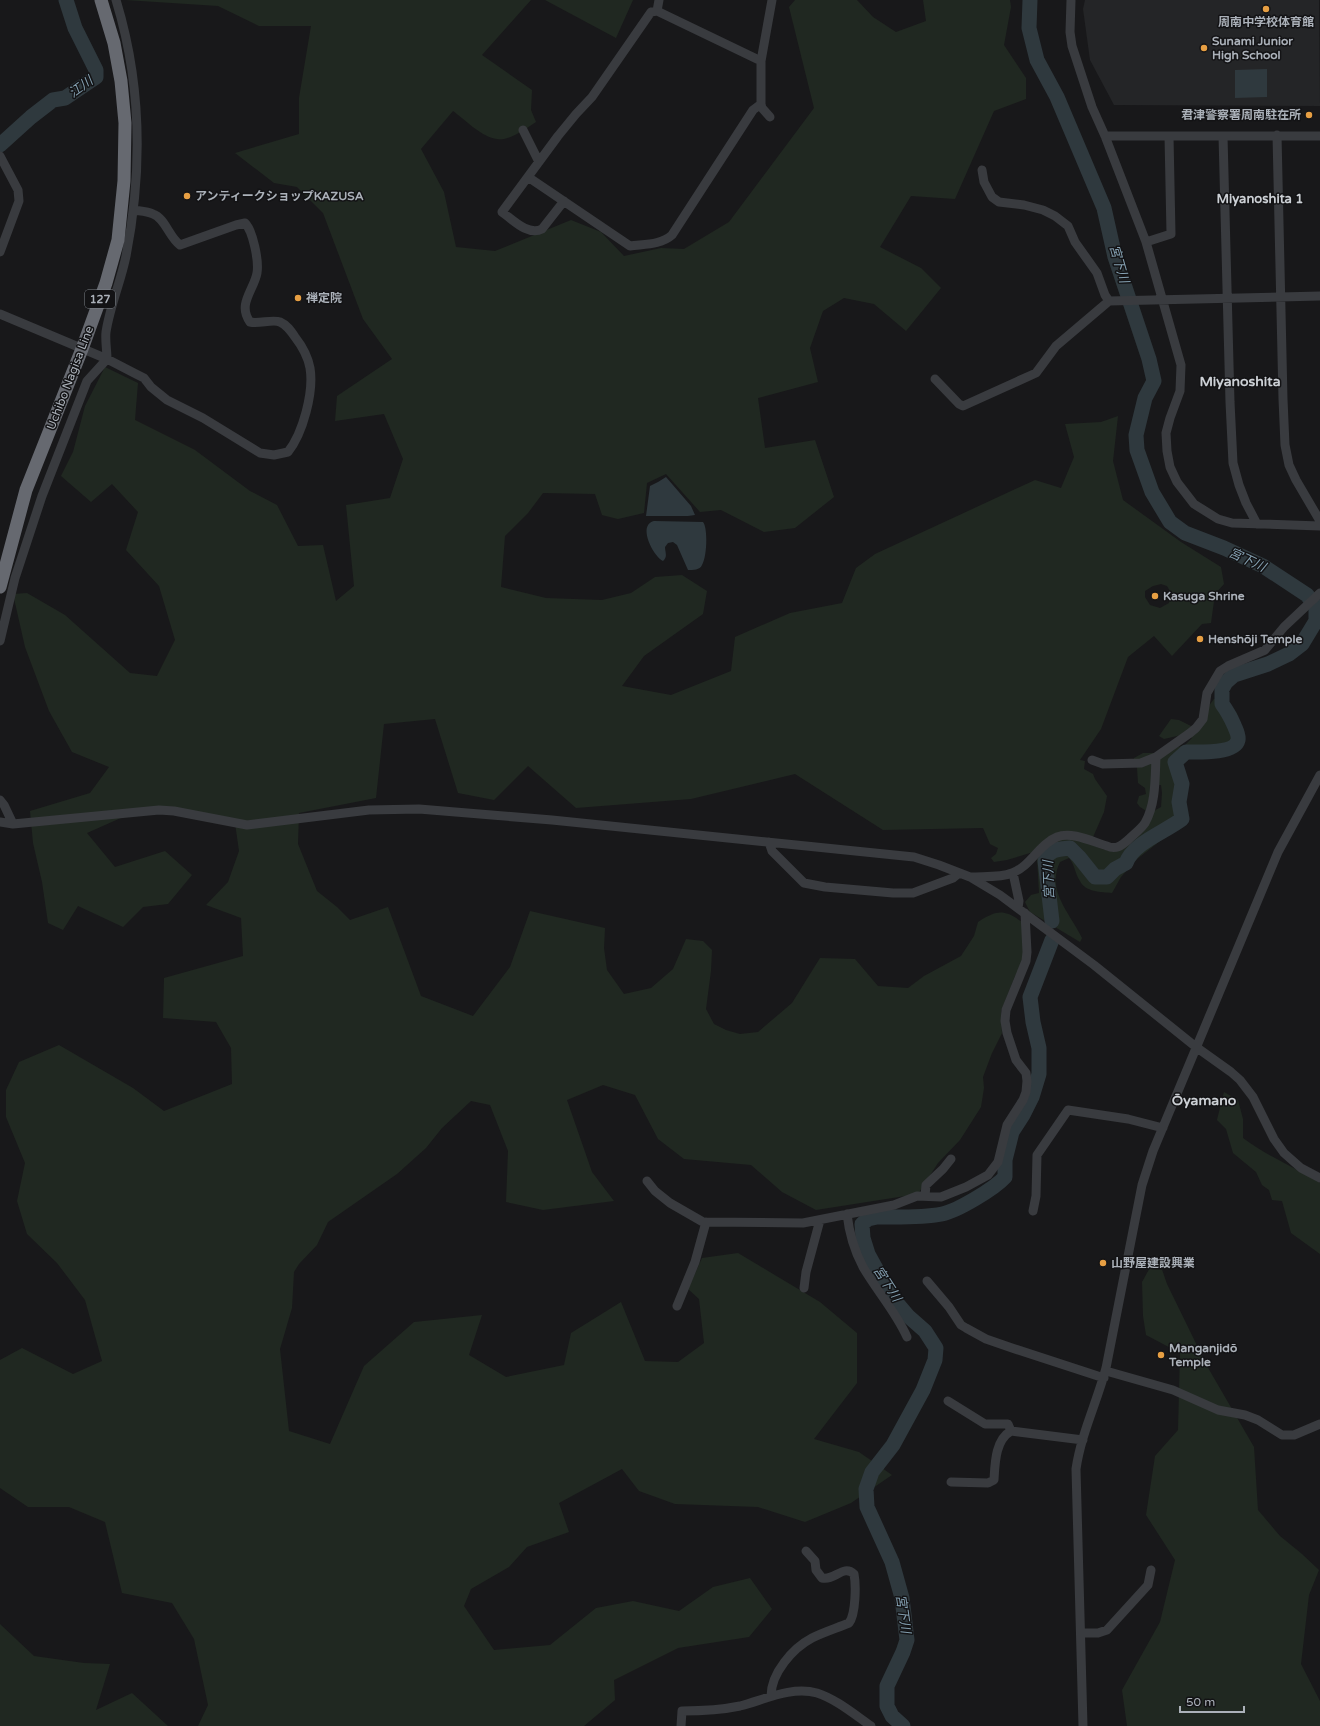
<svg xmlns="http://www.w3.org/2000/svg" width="1320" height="1726" viewBox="0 0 1320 1726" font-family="'Varela Round','Noto Sans JP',sans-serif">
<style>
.built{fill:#242527}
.green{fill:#202821;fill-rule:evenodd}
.water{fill:#2f393e}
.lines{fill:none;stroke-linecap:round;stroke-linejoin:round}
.river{stroke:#2f393e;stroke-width:15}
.minor{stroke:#393b3f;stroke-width:9}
.highway{stroke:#666970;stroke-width:13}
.poi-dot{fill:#e79f43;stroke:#131315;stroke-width:1.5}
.labels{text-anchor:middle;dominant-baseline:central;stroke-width:3;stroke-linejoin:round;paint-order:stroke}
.shield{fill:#131315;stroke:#7d8288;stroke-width:1}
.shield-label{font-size:11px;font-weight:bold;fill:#abb1b9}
.poi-label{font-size:12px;font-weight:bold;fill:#abb1b9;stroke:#131315;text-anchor:start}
.street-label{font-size:12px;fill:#abb1b9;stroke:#131315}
.water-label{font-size:13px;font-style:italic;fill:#85a1b2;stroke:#131315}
.neighbourhood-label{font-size:13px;font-weight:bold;fill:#ccd0d5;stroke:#131315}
.quarter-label{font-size:14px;font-weight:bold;fill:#ccd0d5;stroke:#131315}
</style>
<rect width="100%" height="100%" fill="#18181a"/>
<path class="built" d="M1085,0h234l1,106 -206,-1 -24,-45 -7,-51z"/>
<path class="green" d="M125,0h406l-49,55 50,35 -1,20 5,12c-11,7 -26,19 -39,17 -14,-1 -33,-20 -44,-28l-32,38 23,43 12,55 39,4 76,-31 30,12 23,24 37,-8 23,1 45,-27 85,-114 -25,-101 6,-7h62l16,17 23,15 30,-11 -3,-21h87l1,7 -7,38 22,33v21l-32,12 -39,88 -44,-3 -31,51 41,21 20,20 -35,43 -32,-27 -30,-6 -21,13 -13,37 8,34 -60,16 7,50 50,-8 19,57 -39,31 -31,4 -43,-22 -21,2 -34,-38 -19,9 -3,30 -26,6 -16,-4 -7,-21 -52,-1 -15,20 -23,23 -4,51 45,11 56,2 29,-7 24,-16 27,-2 25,16 -4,23 -59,42 -22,30 49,9 60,-24 4,-34 55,-24 52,-10 14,-35 19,-14 160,-74 26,8 13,-31 -9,-33 36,-2 17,-6 -5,45 10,39 58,42 40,25 3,17 -9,10 -4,29 -9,1 -30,32 -18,-20 -26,21 -27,72 -21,31 5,1 -1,8 9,5 2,5 12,17 -3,16 -14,32 12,5 8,2 11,-3 27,-36 -8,-5 -3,-4 2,-7 7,-2 -1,-6 -7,-5 -1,-15 -3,-5v-5l9,-5h13l29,-8 7,-7 -6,-4 -22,5 -5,-3 12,-17 8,1 14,7 21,-28 8,-1 15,15 4,21 -4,10 -15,10 -31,3 -6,2 -2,6 3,41 -3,9 -6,11 -13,12 -27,21 -16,18 -9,16c-11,-1 -27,-1 -32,-12 -5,-7 -5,-16 -11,-23l-9,4c-14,29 10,51 22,76l-2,4 -50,-30 -5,-10 6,-7 8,-2 -2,-35 -7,-5 -23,7 -13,2 -3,-4 5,-4 2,-6 -8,-4 -7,-16 -100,2 -88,-56 -104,25 -115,9 -48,-42 -34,34 -36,-7 -23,-74 -51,5 -8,74 -77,15 -1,31 19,47 20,16 13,13 38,-13 33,89 52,20 37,-49 20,-56 75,17 -1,20 3,22 17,24 27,-6 22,-19 13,-30 17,2 9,9 -1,21 -5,38 8,15 12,6 14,4 18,-2 34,-29 28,-45 35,1 23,27 30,2 16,-12 37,-20 13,-20 4,-14c19,-12 26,-13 44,0l3,28 -3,15 -7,11 -14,35 1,22 -10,20 -9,24 1,11 -3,19 -21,33 -22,23 -20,31 -102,16 -34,-18 -31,-27 -67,-6 -26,-20 -23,-44 -32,-10 -36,15 25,72 22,29 -71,9 -37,-8 2,-51 -18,-46 -19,-4 -29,27 -16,20 -29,26 -69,48 -11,23 -18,19 -5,8 -2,36 -12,41 9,82 41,13 34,-78 50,-44 68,-7 -13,40 37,22 58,-12 7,-32 50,-31 24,59 33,1 26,-19 -5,-44 -11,-10 14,-31 36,-5 82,49 37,31v50l-43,56 45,13 33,23 -41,28 -46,19 -47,-15 -83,-3 -36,-13 -17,-22 -63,34 10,29 -42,15 -18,20 -38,22 -7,17 30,44 56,-5 46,-37 37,-7 46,10 34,-24 37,-9 22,31 -23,28 -71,11 -64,32 1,20 -31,26h-386l10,-21 -14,-66 -22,-36 -50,-10 -17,-71 -36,-15h-41l-28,-19v-128l22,-12 51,26 29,-13 -17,-61 -28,-37 -30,-29 -10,-33 8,-38 -19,-46v-27l13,-28 40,-17 74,43 31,23 68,-27 -1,-36 -15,-26 -53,-4 1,-40 79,-22 -2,-38 -35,-13 22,-23 11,-31 -4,-28 -61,-12 -42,2 -45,20 28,34 50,-16 27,24 -24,29 -25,3 -20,20 -45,-21 -15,24 -15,-7 -6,-41 -9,-39 -3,-32 60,-18 19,-26 -37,-15 -23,-41 -24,-64 -12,-53 14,-1 38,22 65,58 27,3 18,-36 -16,-54 -33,-36 12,-38 -26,-28 -21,18 -30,-26 12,-24 12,-46 20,-39 33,16 -3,37 60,30 55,41 27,14 21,41 25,-1 13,56 18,-15 -8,-81 44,-7 13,-39 -19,-45 -49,7 2,-25 55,-37 -29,-40 -40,-106 -26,-26 -23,-4 -39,-30 64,-19v-36l12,-72h-52l-41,-20zM1161,584l6,2 3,5 -1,12 -9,5 -10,-3 -5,-8v-6l8,-5zM1155,785h6l1,8 -1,14 -9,5z
M545,0h88l-17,38z
M1224,1092l14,8 5,19v19c24,18 51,29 77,45v71l-29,-21 -9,-32 -10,-1 -3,-10 -7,-5 -6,-13 -23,-19 -7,-24 -9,-9z
M1157,1255l10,29 40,82 47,81 4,63 22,26 22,18 17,16 -10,25 -8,69 19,37v25h-193l-5,-36 38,-68 15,-62 -29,-45 9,-59 23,-26 2,-77 -34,-18 -3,-19 -1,-34z
M0,1624l34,32 50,7 26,1 -14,46 36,-17 36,33h-168z"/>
<path class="water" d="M1025,0h9l-3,27h-7z
M1267,69v28l-32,1v-28z
M666,477l25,29 4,9 -7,1h-42l4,-30 8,-4z
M654,521l49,1c5,6 4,35 -1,43 -2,5 -9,5 -14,5l-11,-25 -4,-3 -5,1 -3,4c0,5 3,10 -2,14 -10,-5 -26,-36 -9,-40z"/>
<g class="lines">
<path class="river" d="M1030,0l-1,28 8,32 20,37 47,111 11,49 34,102 5,22 -9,17 -9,37 1,15 15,42 18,30 15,11 39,15 39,18 44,29 9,12v14l-14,23 -13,10 -21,10 -34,11 -8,7 -4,7v15c6,8 8,12 12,21 2,5 5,10 4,15 -3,14 -41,12 -52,12l-11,10 7,22 -3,18 3,17c-17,13 -49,24 -56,44l-11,6 -8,8h-12l-16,-20 -9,-9c-10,1 -22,1 -25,13l7,60
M0,145l31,-28 22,-17 12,-2 31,-21v-7l-21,-42 -9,-28
M903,1726l-11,-10 -5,-10v-20l16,-34 4,-12 -5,-42 -10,-36 -25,-55 -1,-18 6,-17 21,-27 30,-55 12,-30 1,-12 -11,-17 -17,-15 -17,-20 -23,-42 -5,-16 -1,-14 6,-5 9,-2c21,0 44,1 65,-3 15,-3 52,-25 63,-37v-17l7,-28 11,-17 9,-18 7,-23v-26l-6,-26 -3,-25 22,-57"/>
<path class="minor" d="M1071,0l-1,32 2,14 20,61 13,29 41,106 35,123 -1,26 -10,27 -4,15 1,18 3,16 7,15 17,22 24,15 14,4 88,3
M657,11l2,-11
M770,117l-8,-9 -1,-4v-43l11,-61
M523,130l16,32
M1277,135l6,264 2,46 4,20 7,15 24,41
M1105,136h215
M1223,136l7,266 3,61 6,22 7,18 11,21
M0,156l18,34 1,11 -19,51
M982,170l2,12 8,15 7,5 25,3 19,5 12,6 13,10 7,16 22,31 8,22 4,6
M528,177l102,69c14,-2 31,-1 42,-11l81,-125 8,-6
M564,201l-22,28c-14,7 -29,-9 -40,-17l56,-76 18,-22 16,-17 59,-85 6,-1 104,50
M1146,242l25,-8 -2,-98
M0,314l107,45 29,15 8,4 7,9 16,13 36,18 57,35 14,2 14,-3c15,-19 26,-60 22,-84 -2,-11 -8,-22 -15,-31 -4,-6 -8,-12 -15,-15 -7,-3 -21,2 -30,0 -13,-18 4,-32 7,-49 2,-12 -4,-42 -12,-50l-9,2 -56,20c-11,-8 -15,-27 -27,-31 -6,-3 -13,-3 -19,-4
M935,379l24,25 4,2 73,-33 20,-27 53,-45 211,-5
M0,641l15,-63 27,-82 45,-115 20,-22c0,-8 -2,-19 -1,-27 4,-26 15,-51 20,-76 17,-87 16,-171 -10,-256
M1092,760l11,4 38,-1 15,-6 34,-24 6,-5 7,-9 4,-26 13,-22 8,-5 37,-16 19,-23 36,-34
M0,800l4,5 9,19
M0,822l13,2 146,-14 15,1 73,14 122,-15 50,-1 133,11 362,37 25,8 31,12 30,18 94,70 102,82 35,25 9,8 13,17 21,42 10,14 17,15 19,10
M769,842l3,9 32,32 21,4 68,6h20l40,-15 6,-5
M1013,873l6,28 -1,7
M970,877c13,-1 30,1 42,-4 18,-6 27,-29 45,-36 15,-6 36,5 50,9 9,4 14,0 21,-6 6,-6 13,-11 17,-17 11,-19 10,-45 11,-66
M647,1181l8,10 15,12 33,19 100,1 91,-18 23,-9 24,1 25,-10 22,-12 10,-13 9,-37 16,-25 3,-8 1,-11 -1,-8 -10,-13 -9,-27 -2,-12 1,-11 20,-49 1,-9 -2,-39
M925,1196l1,-11 17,-16 8,-10
M1033,1211l3,-15 1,-41 31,-45 60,9 35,9
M847,1214c2,18 7,36 16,53 14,24 33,45 44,70
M927,1281l22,26 12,18 5,3 20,11 26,9 92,30
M804,1288l2,-16 14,-52
M677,1306l18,-44 11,-40
M1106,1371l67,19 45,20 27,5 13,5 24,15h12l26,-11
M948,1401l37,23h23l3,7
M951,1482l37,1 6,-3c1,-16 1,-40 17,-49l72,9
M1081,1633h17l9,-3 41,-45 3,-15
M771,1696c0,-23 22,-48 41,-58 12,-6 25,-10 37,-15 7,-9 7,-39 5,-49 -11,-10 -19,7 -32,4l-6,-8 -1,-9 -9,-10
M681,1726l1,-15c19,0 39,-1 58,-5 24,-6 51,-20 77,-13 19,6 38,22 54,33
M1083,1726l-7,-257c5,-35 21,-67 30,-101l36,-183 11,-34 125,-299 42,-77"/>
<path class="highway" d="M0,587l26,-97 56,-141 24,-66 12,-43 6,-59 1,-58 -4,-42 -7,-38 -13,-43"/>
</g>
<g class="poi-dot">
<circle cx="1266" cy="9" r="4"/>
<circle cx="1204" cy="48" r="4"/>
<circle cx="1309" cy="115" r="4"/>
<circle cx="187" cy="196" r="4"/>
<circle cx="298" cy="298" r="4"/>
<circle cx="1155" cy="596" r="4"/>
<circle cx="1200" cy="639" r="4"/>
<circle cx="1103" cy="1263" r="4"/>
<circle cx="1161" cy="1355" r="4"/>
</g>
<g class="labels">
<rect class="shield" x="85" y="290" width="30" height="18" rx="3"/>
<g class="shield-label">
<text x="100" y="299">127</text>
</g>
<g class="poi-label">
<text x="1266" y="22" text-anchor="middle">周南中学校体育館</text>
<text x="1212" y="41">Sunami Junior<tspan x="1212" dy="14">High School</tspan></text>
<text x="1301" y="115" text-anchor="end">君津警察署周南駐在所</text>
<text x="195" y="196">アンティークショップKAZUSA</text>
<text x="306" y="298">禅定院</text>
<text x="1163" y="596">Kasuga Shrine</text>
<text x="1208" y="639">Henshōji Temple</text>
<text x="1111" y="1263">山野屋建設興業</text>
<text x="1169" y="1348">Manganjidō<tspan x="1169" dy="14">Temple</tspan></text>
</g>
<g class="street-label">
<text transform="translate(70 378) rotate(-69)">Uchibo Nagisa Line</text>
</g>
<g class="water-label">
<text transform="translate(81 87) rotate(-36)">江川</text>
<text transform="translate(1119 264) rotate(74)">宮下川</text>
<text transform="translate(1247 560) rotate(25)">宮下川</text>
<text transform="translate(1049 880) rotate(-92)">宮下川</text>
<text transform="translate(887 1284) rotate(57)">宮下川</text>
<text transform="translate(903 1614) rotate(82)">宮下川</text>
</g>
<g class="neighbourhood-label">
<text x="1260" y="199">Miyanoshita 1</text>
</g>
<g class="quarter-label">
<text x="1240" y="381">Miyanoshita</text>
<text x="1204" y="1100">Ōyamano</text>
</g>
</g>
<path d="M1180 1706v6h64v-6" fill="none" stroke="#abb1b9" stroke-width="2"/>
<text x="1186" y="1706" font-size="12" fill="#abb1b9" stroke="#131315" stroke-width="3" paint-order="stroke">50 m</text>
</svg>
